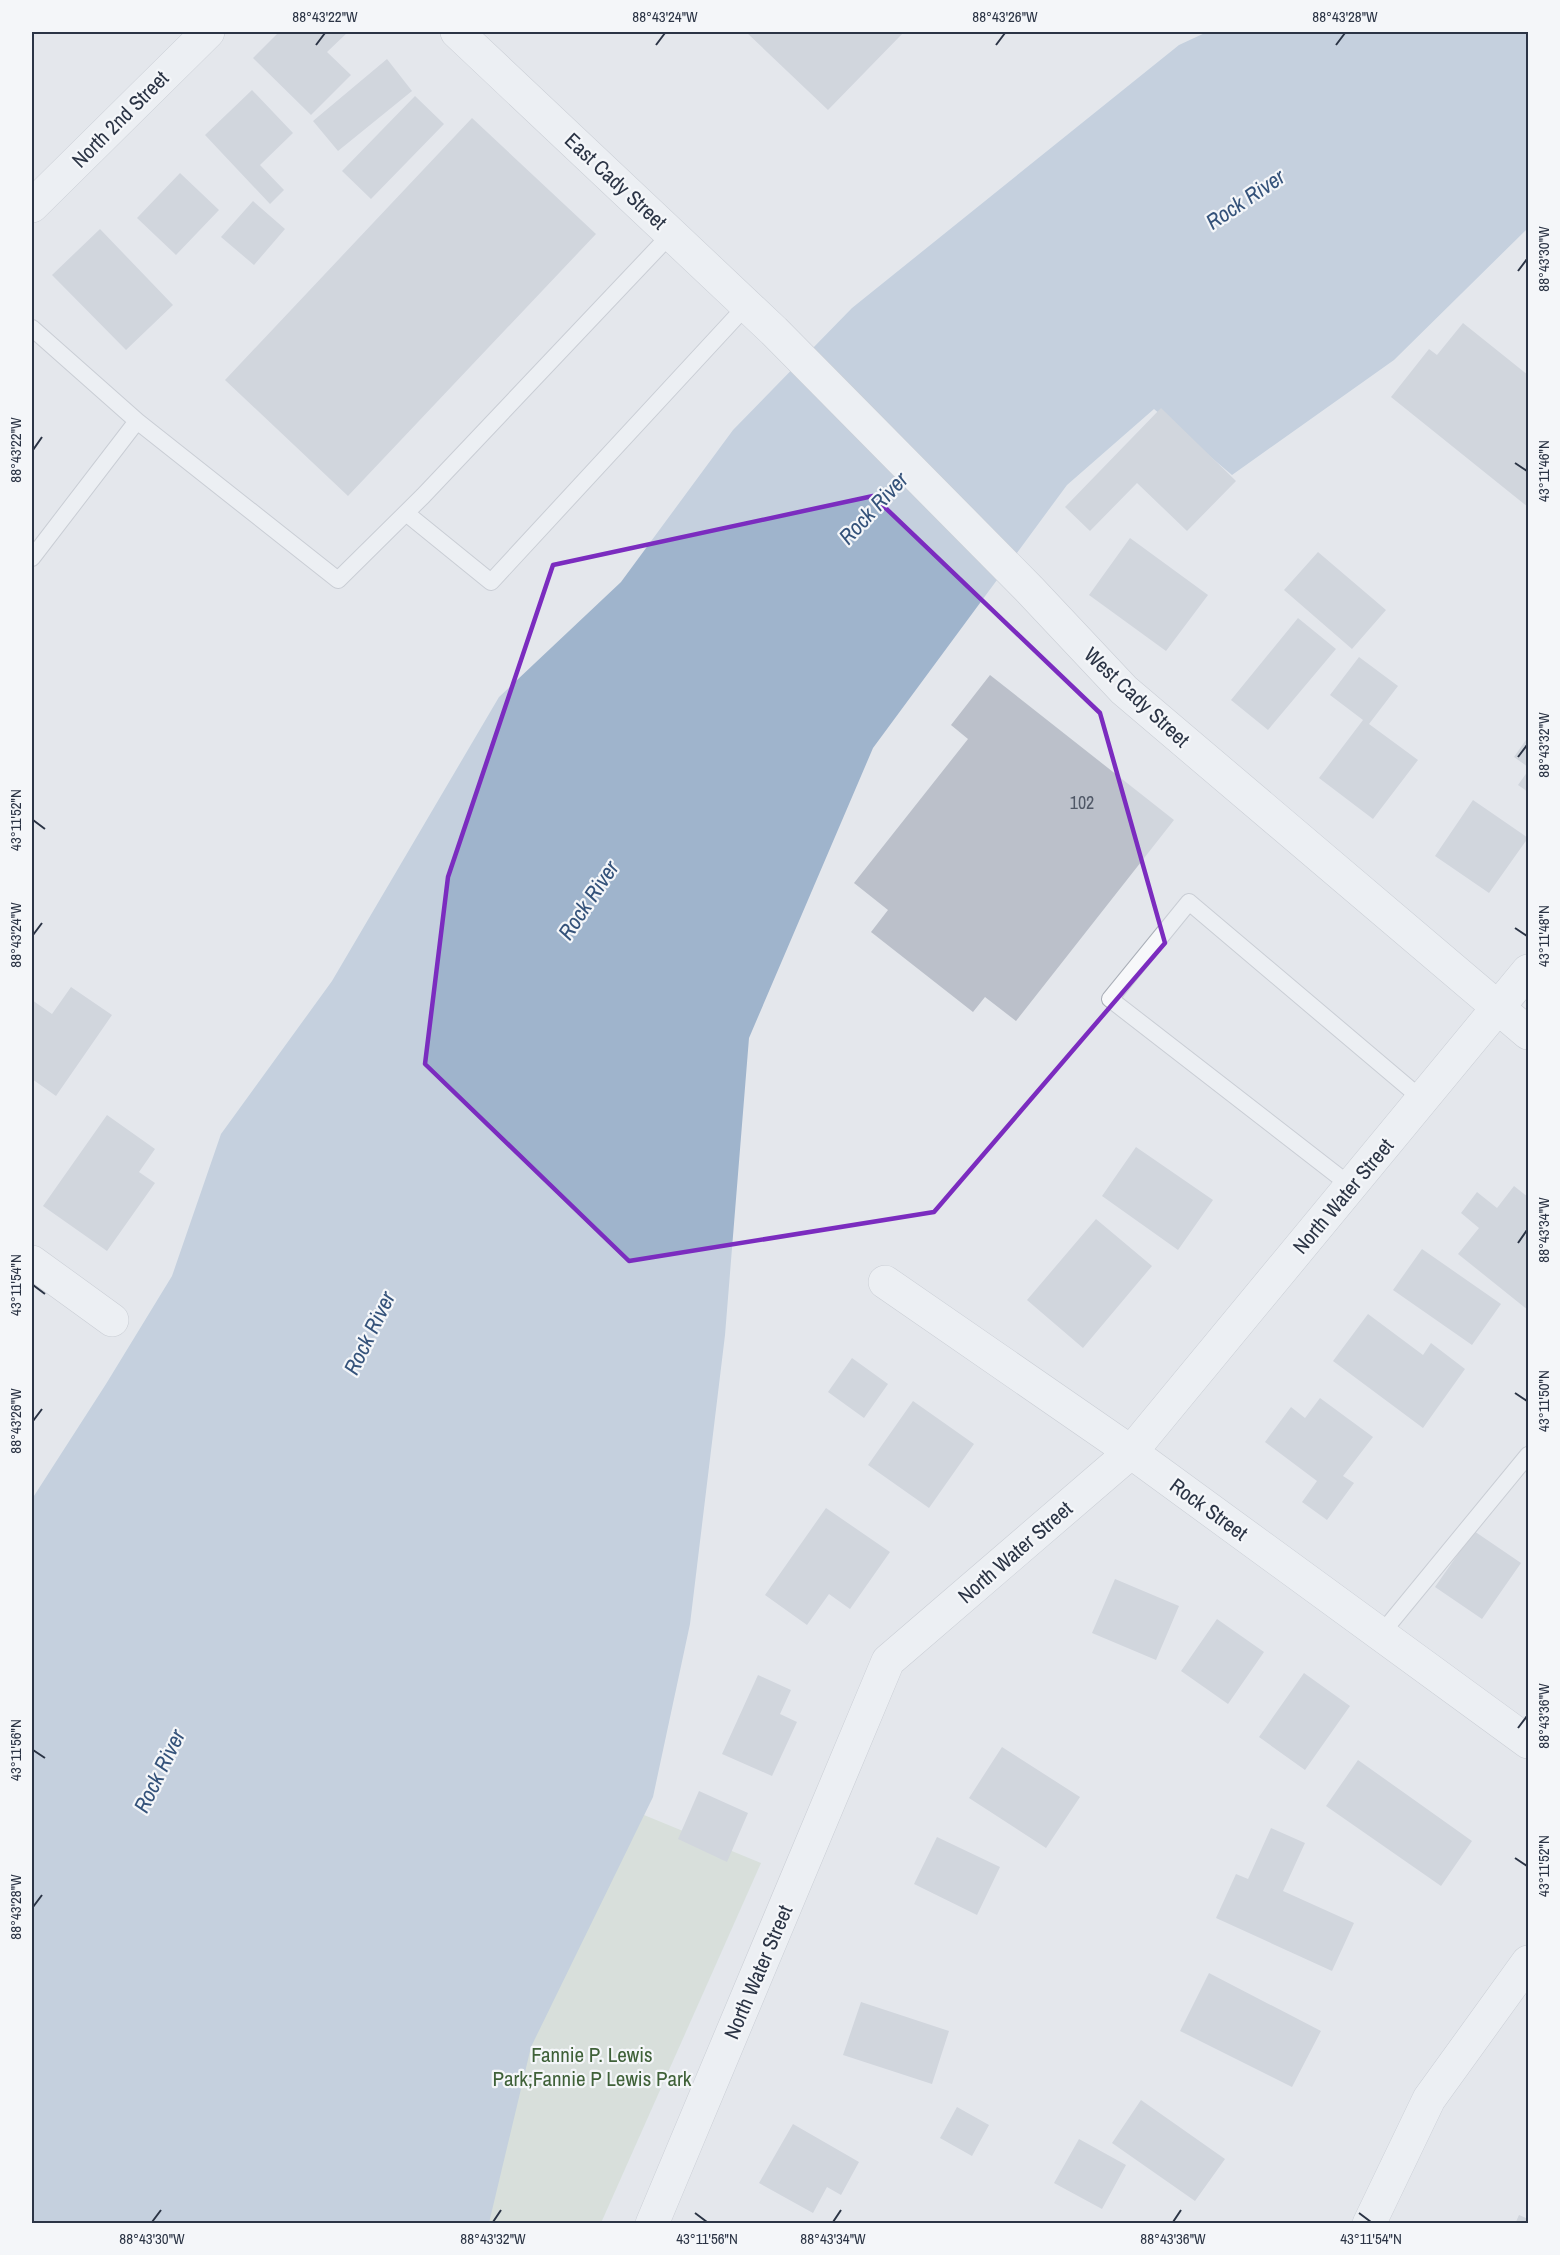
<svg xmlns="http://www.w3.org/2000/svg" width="1560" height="2255" viewBox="0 0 1560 2255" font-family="'Archivo Narrow',sans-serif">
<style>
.green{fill:#c9d6c5}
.water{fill:#9fb4cc}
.building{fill:#bbc0ca}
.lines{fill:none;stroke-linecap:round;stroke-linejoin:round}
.lane-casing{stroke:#a9aeb7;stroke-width:18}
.street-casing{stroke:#a9aeb7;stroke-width:34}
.lane{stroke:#f7f8fa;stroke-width:16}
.street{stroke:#f7f8fa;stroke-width:33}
.marked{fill:none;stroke:#7b2cbf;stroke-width:4.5;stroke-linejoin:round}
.ticks{fill:none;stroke:#2b3445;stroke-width:2}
.labels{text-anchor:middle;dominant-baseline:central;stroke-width:4.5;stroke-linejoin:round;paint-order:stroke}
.number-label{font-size:18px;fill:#4f5766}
.street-label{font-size:21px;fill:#2b3445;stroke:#f4f6f9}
.park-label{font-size:21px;fill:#3f6138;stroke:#f4f6f9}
.water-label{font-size:22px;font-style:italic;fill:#34527a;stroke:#f4f6f9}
.neatline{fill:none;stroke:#2b3445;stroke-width:2}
.ticks-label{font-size:15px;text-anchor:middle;fill:#2b3445}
</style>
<rect width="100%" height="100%" fill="#e4e7ec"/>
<path class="green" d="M644,1815l117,48 -160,360 -116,1 37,-180z"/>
<path class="water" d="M1207,32h321v196l-134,132 -162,115 -78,-66 -87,76 -194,263 -124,290 -24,297 -35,289 -37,173 -122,250 -42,176h-457v-724l74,-115 66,-108 49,-142 111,-153 167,-284 122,-115 112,-152 119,-122 327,-263z"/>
<path class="building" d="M279,32h69l-21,20 24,23 -40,40 -58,-57z
M746,32h158l-76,78z
M387,59l25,32 -74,60 -25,-30z
M252,90l41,43 -33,32 24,25 -14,14 -65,-69z
M415,96l29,28 -73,75 -29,-28z
M472,118l124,116 -248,262 -123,-116z
M180,173l39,37 -43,45 -39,-37z
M253,201l32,28 -31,36 -33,-28z
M100,229l73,76 -47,45 -74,-75z
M1463,323l65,52v132l-137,-110 38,-48 8,6z
M1161,408l75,73 -49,50 -50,-48 -47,48 -25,-24z
M1130,538l78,57 -42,56 -77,-56z
M1318,552l68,58 -34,39 -68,-59z
M1298,618l38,31 -68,81 -37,-30z
M1359,657l39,29 -29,38 49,36 -45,59 -54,-41 44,-58 -33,-25z
M990,675l184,145 -158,201 -31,-24 -12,15 -102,-80 17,-22 -34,-27 114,-144 -17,-14z
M1528,737v30l-14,-10z
M1528,771v21l-10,-7z
M1473,800l55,38 -39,55 -54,-37z
M71,987l41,28 -56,81 -24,-17v-79l20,14z
M107,1115l48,34 -16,23 16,11 -48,68 -64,-45z
M1136,1147l77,53 -35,50 -76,-54z
M1514,1186l14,11v113l-70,-56 21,-26 -18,-15 16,-21 20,16z
M1096,1219l56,47 -69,82 -56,-48z
M1422,1249l79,55 -29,41 -79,-55z
M1368,1314l55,41 8,-12 34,26 -42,59 -90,-67z
M852,1358l36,26 -24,34 -36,-26z
M1320,1398l53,39 -30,39 11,7 -27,37 -25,-18 15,-21 -52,-39 26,-35 14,11z
M913,1401l61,43 -45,64 -61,-43z
M826,1508l64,44 -40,57 -21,-15 -22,31 -42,-30z
M1474,1531l47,32 -39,56 -47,-32z
M1115,1579l64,27 -23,54 -64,-27z
M1217,1619l47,33 -36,52 -47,-33z
M1304,1673l46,33 -45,64 -46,-33z
M758,1675l33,15 -11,24 17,8 -25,54 -50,-22z
M1002,1747l78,50 -34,51 -77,-50z
M1358,1760l114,81 -31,45 -115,-80z
M699,1791l49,22 -21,49 -49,-23z
M1271,1828l34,15 -22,48 71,32 -22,48 -116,-53 20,-44 12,5z
M937,1837l63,30 -23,48 -63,-31z
M1209,1973l112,58 -29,56 -112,-56z
M861,2002l88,29 -17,53 -89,-29z
M1141,2100l84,59 -30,42 -83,-58z
M957,2107l32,18 -17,31 -32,-18z
M793,2124l66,38 -18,33 -14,-8 -14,26 -54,-30z
M1079,2139l47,26 -24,44 -48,-26z
M1519,2215l9,4v5h-13z"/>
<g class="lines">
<g class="lane-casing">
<path id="lane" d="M32,328l105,93 -105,137
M137,421l201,159 85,-84 248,-262
M406,513l85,69 256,-277
M1351,1186l-241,-187 79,-97 234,198
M1381,1634l147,-179"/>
</g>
<g class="street-casing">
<path id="street" d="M457,32l317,299 255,258 95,101 404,343
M32,206l176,-174
M32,1262l80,58
M885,1282l246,170 397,290
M652,2224l236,-563 243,-209 397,-481
M1369,2224l60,-125 99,-137"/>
</g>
<use href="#lane" class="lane"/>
<use href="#street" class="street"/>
</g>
<path d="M0 0H1560V2255H0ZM873,496l227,217 65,230 -231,269 -305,49 -204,-197 23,-187 105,-312z" fill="#e4e7ec" fill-opacity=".55" fill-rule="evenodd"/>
<path class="marked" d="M873,496l227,217 65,230 -231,269 -305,49 -204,-197 23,-187 105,-312z"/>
<path class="ticks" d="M316,45l9,-12M656,45l9,-12M996,45l9,-12M1336,45l9,-12M1518,271l9,-12M33,450l9,-13M1515,463l12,8M1518,757l9,-12M33,820l12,9M1515,928l12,8M33,935l9,-12M1518,1243l9,-13M33,1285l12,9M1515,1393l12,8M33,1421l9,-12M1518,1728l9,-12M33,1750l12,8M1515,1858l12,8M33,1907l9,-12M695,2213l12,9M1359,2213l12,9M152,2222l9,-12M493,2222l8,-12M833,2222l8,-12M1173,2222l8,-12"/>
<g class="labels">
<g class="number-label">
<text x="1082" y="802">102</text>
</g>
<g class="street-label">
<text transform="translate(120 119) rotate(-45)">North 2nd Street</text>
<text transform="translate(616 181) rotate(43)">East Cady Street</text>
<text transform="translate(1137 697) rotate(43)">West Cady Street</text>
<text transform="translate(1343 1196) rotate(-50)">North Water Street</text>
<text transform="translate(1209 1509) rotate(36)">Rock Street</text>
<text transform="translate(1015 1552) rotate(-41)">North Water Street</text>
<text transform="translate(758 1972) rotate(-67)">North Water Street</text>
</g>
<g class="park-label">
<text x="592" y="2054">Fannie P. Lewis<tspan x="592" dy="24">Park;Fannie P Lewis Park</tspan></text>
</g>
<g class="water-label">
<text transform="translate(1245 199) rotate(-34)">Rock River</text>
<text transform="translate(873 508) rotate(-47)">Rock River</text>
<text transform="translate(588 900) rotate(-56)">Rock River</text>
<text transform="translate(369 1333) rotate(-64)">Rock River</text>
<text transform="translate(159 1771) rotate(-64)">Rock River</text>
</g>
</g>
<rect width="1560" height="2255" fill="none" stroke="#f4f6f9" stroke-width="66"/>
<rect x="33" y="33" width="1494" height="2189" class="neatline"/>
<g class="ticks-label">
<text x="325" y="22">88°43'22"W</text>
<text x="665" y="22">88°43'24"W</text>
<text x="1005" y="22">88°43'26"W</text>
<text x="1345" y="22">88°43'28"W</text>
<text transform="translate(1544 259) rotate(-90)" y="5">88°43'30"W</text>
<text transform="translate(16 450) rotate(-90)" y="5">88°43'22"W</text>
<text transform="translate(1544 471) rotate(-90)" y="5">43°11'46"N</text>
<text transform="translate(1544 745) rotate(-90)" y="5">88°43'32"W</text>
<text transform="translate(16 820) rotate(-90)" y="5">43°11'52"N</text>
<text transform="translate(16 935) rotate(-90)" y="5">88°43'24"W</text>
<text transform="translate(1544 936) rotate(-90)" y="5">43°11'48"N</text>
<text transform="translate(1544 1230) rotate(-90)" y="5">88°43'34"W</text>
<text transform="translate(16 1285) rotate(-90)" y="5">43°11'54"N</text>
<text transform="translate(1544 1401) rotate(-90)" y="5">43°11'50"N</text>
<text transform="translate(16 1421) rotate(-90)" y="5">88°43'26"W</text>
<text transform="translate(1544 1716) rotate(-90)" y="5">88°43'36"W</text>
<text transform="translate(16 1750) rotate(-90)" y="5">43°11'56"N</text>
<text transform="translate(1544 1866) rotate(-90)" y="5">43°11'52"N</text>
<text transform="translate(16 1907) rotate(-90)" y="5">88°43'28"W</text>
<text x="152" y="2244">88°43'30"W</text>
<text x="493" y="2244">88°43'32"W</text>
<text x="707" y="2244">43°11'56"N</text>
<text x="833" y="2244">88°43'34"W</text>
<text x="1173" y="2244">88°43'36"W</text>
<text x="1371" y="2244">43°11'54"N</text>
</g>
</svg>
